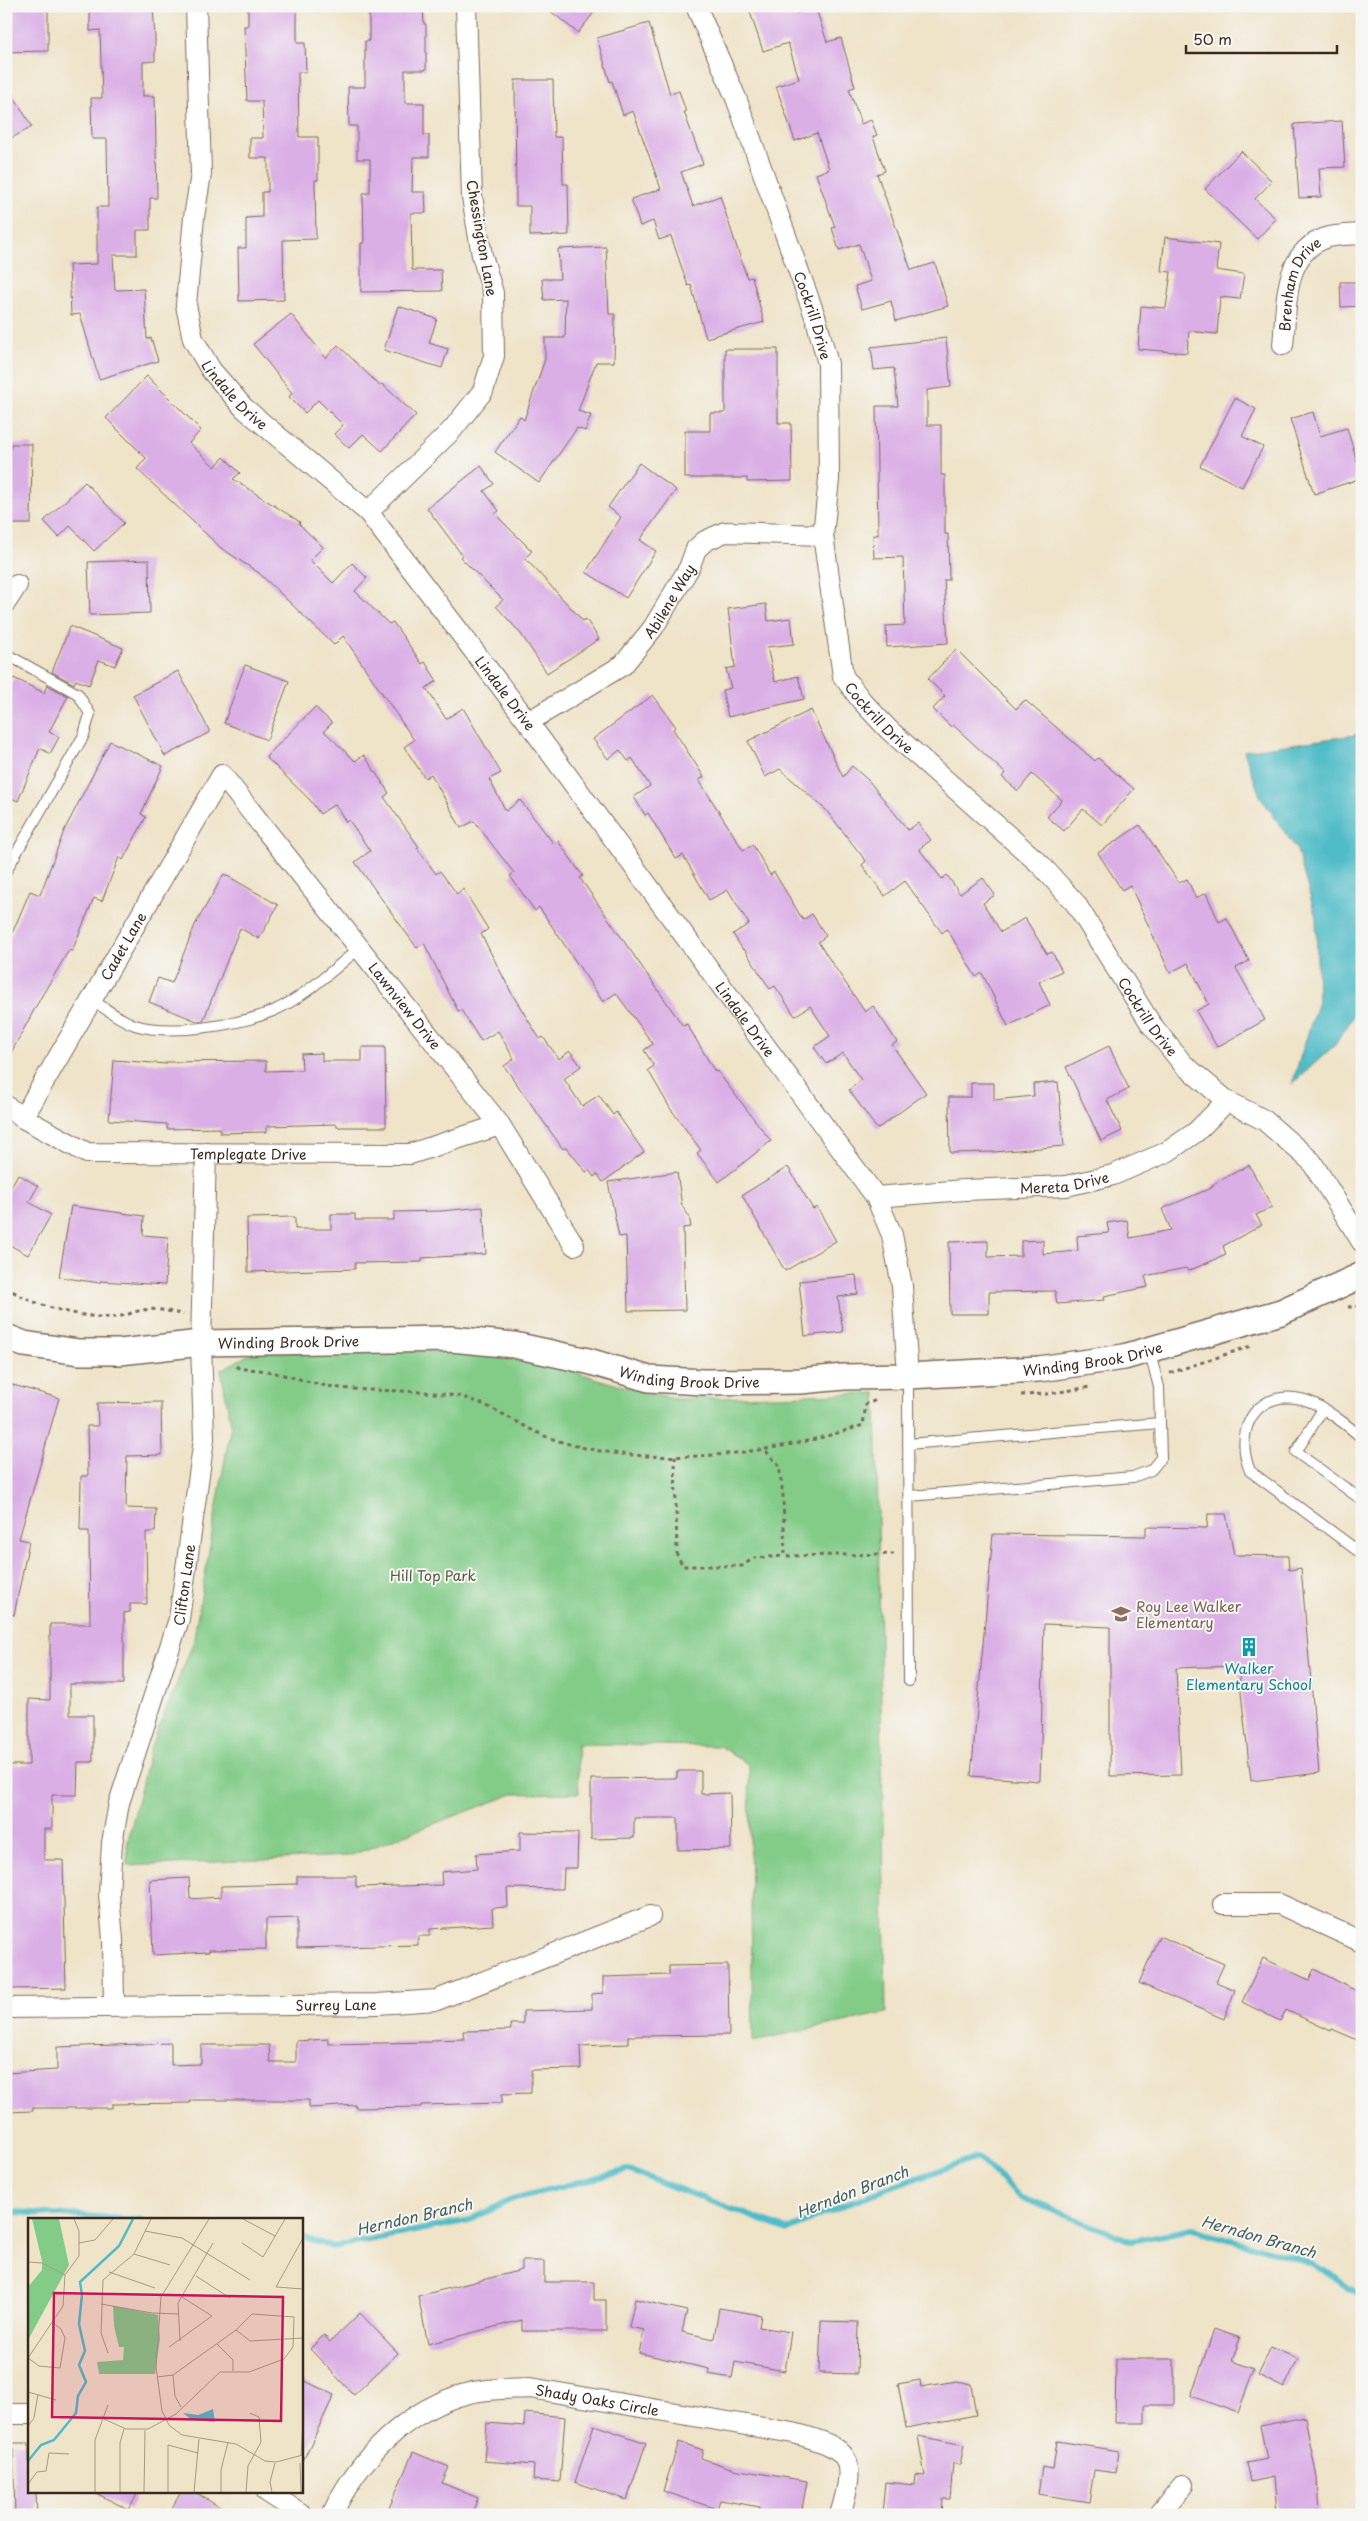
<svg xmlns="http://www.w3.org/2000/svg" width="1368" height="2521" viewBox="0 0 1368 2521" font-family="'Playpen Sans',sans-serif">
<style>
.green{fill:#82cc88;stroke:#5e7b53}
.water{fill:#4fbcc7;stroke:#457372}
.lines{fill:none;stroke-linecap:round;stroke-linejoin:round}
.stream{stroke:#4fbcc7;stroke-width:6}
.building{fill:#daafe6}
.service-casing{stroke:#7a6b5a;stroke-width:12}
.minor-casing{stroke:#7a6b5a;stroke-width:22}
.tertiary-casing{stroke:#7a6b5a;stroke-width:28}
.path{stroke:#7a6b5a;stroke-width:3;stroke-dasharray:4 4;stroke-linecap:butt}
.service{stroke:#fff;stroke-width:10}
.minor{stroke:#fff;stroke-width:20}
.tertiary{stroke:#fff;stroke-width:25}
.labels{text-anchor:middle;dominant-baseline:central;stroke-width:4;stroke-linejoin:round;paint-order:stroke}
.street-label{font-size:14px;fill:#3b2a1e;stroke:#f6f6f2}
.park-label{font-size:14px;fill:#505b3e;stroke:#f6f6f2}
.education-label{font-size:14px;fill:#785e54;stroke:#f6f6f2;text-anchor:start}
.culture-label{font-size:14px;fill:#0d838f;stroke:#f6f6f2}
.water-label{font-size:15px;font-style:italic;fill:#425d59;stroke:#f6f6f2}
.inset-river{fill:none;stroke:#4fbcc7;stroke-width:2.5}
.inset-road{fill:none;stroke:#a79984;stroke-width:1}
.view{fill:#c2185b;fill-opacity:0.15;stroke:#c2185b;stroke-width:2.5}
.inset-edge{fill:none;stroke:#3b2a1e;stroke-width:2.5}
</style>
<rect width="100%" height="100%" fill="#f6f6f2"/>
<filter id="ink" filterUnits="userSpaceOnUse"><feTurbulence type="fractalNoise" baseFrequency=".02" numOctaves="2"/><feDisplacementMap in="SourceGraphic" scale="10" xChannelSelector="R" yChannelSelector="G"/><feConvolveMatrix kernelMatrix="1 2 1 2 8 2 1 2 1" color-interpolation-filters="sRGB"/></filter>
<filter id="wash" filterUnits="userSpaceOnUse"><feTurbulence type="fractalNoise" baseFrequency=".0096" numOctaves="4" result="noise"/><feDisplacementMap in="SourceGraphic" scale="20" xChannelSelector="R" yChannelSelector="G"/><feGaussianBlur stdDeviation="1.12" result="paint"/><feColorMatrix in="noise" values="0 0 0 0 0 0 0 0 0 0 0 0 0 0 0 0 0 1.4 0 .05"/><feComposite in="paint" operator="in"/></filter>
<g filter="url(#wash)">
<rect width="100%" height="100%" fill="#efe3c8"/>
<path class="green" d="M485,1351l52,8 70,23 68,17 201,-6 10,620 -133,28 -4,-276 -29,-19 -143,-2 2,49 -66,1 -164,62 -221,10 -1,-21 23,-96 43,-106 38,-218 -10,-55 32,-18z"/>
<path class="water" d="M1362,734v269l-27,42 -43,39 26,-83 -2,-84 -19,-67 -37,-54 -16,-45z"/>
<g class="lines">
<path class="stream" d="M6,2216l10,-4 126,8
M301,2237l32,10 137,-27 42,-21 116,-29 160,60 62,-28 127,-45 43,40 111,44 62,-12 120,34 49,34"/>
</g>
<g id="blocks">
<path class="building" d="M6,6h42v45l-42,1z
M90,6h63l2,33v22l-12,1v34h12l2,102h-7v32h-13v25h-24l2,35 29,-1 3,50 4,-1 7,23 -59,18 -19,-65 -9,1 -2,-50 28,-1v-57h11l-1,-68h-15l-1,-41h11l-2,-68 -10,1z
M248,6h49v37h8l1,29h-8l1,65h19v43h-3l1,59 -33,1 1,60 -45,1 -1,-53h8v-30l16,-1v-25h6v-34h-18v-20h13l-1,-37h-15l-3,-75h4z
M369,6h54l1,18h2v46h-21v33h19v32h5v22h-16l-1,35h13l1,21h-15l1,57h29l1,21 -81,1v-49h3l-1,-50h7v-34h-13v-33h-8l-1,-39h17v-46h4z
M544,6h55l-21,27z
M748,6h46l2,7 19,-7 12,36 14,-4 14,49 -6,2 12,35 10,-4 6,15 -4,2 12,34 -8,3 34,96 24,-7 13,43 -52,15 -5,-20 -29,8 -7,-23 16,-5 -12,-37 -20,6 -7,-22 3,-1 -19,-53 13,-5 -12,-36 -22,8 -19,-55 23,-7 -11,-36 -25,8z
M649,23l21,71 9,-3 7,21h-2l19,52 -22,8 12,34 27,-10 27,82 5,-1 12,45 -58,16 -15,-53 -3,1 -17,-50 -12,4 -6,-19 -13,5 -9,-27 30,-10 -28,-78 -10,4 -11,-34 -2,1 -13,-44z
M515,80h38l1,57h8l1,47h5l1,51 -39,1v-30h-14z
M6,83l26,44 -26,14z
M1342,121l3,46 -26,1 2,29 -22,1 -5,-74z
M1241,151l31,30 -17,18 21,20 -19,20 -52,-50z
M1165,237l54,7 -3,26 28,4 -4,25 -20,-2 -3,37 -28,-3 -2,22 -49,-4 3,-43 25,2 5,-36 -10,-1z
M606,247l3,67h6l-1,48h-18l-18,49 13,4 -6,16 -8,-3 -38,55 -44,-31 25,-36 4,4 21,-61v-21h20l1,-39 -22,1 -2,-21h18l-2,-30z
M1340,282h22v24l-21,1z
M398,306l39,13 -8,24 19,6 -6,19 -58,-18z
M291,314l35,44 12,-13 42,41 2,-2 34,31 -34,36 -19,-17 -14,14 -15,-14 9,-9 -25,-25 -13,13 -16,-16 3,-4 -39,-49z
M946,338l5,49 -24,3v35h14v50h4v59h3l1,46h-5l4,63 -61,4 -1,-21 19,-1 -2,-68 -29,1 -1,-23h5l-2,-129h22l-4,-38 -20,2 -3,-23z
M725,349h53v74h13l1,58 -45,1v-4h-62v-47h25v-18h15z
M147,376l54,54 -12,13 26,24 9,-10 16,16 -7,6 67,43 -1,2 24,23 -13,13 23,23 19,-20 15,15 -12,13 34,33 4,-2 29,42 3,-2 12,19 -11,7 20,31 17,-11 38,65 -12,6 17,32 14,-11 34,44 4,-3 25,35 -3,2 103,148 4,-2 28,48 2,-1 54,70 -52,41 -22,-29 4,-3 -31,-42 -22,-38 6,-4 -10,-16 9,-6 -37,-51 -13,9 -64,-95 -4,4 -25,-35 4,-3 -40,-52 -13,7 -30,-54 -6,4 -21,-31 10,-7 -71,-104 -9,9 -75,-72 -38,-25 -84,-79 9,-11 -40,-40z
M1235,398l21,11 -14,27 21,11 -21,40 -42,-21z
M1313,412l7,24 27,-8 15,50 -48,16 -24,-75z
M11,444h21l-1,80h-25v-67l4,1z
M639,463l37,27 -36,50 16,11 -30,47 -40,-26 35,-55 -13,-10z
M481,466l13,18 -10,7 15,20 -4,3 37,37 -7,7 58,63 3,-2 13,20 -52,34 -26,-39 -25,-28 7,-6 -43,-43 2,-2 -35,-47z
M85,482l39,41 -30,28 -24,-25 -11,11 -15,-16z
M149,560l1,53 -60,2 -2,-53z
M766,604l2,17 23,-3 3,26 -27,3 8,35 23,-6 6,23 -76,18 -6,-27 9,-2 -5,-19 9,-2 -7,-58z
M70,626l53,22 -8,18 -16,-6 -10,25 -13,-5 -2,4 -22,-12z
M956,649l60,60 9,-9 70,61 3,-3 36,31 -32,36 -19,-16 -19,22 -17,-14 15,-17 -30,-26 -14,17 -16,-14 3,-4 -52,-48 -2,2 -18,-18 12,-13 -17,-17z
M245,665l44,16 -22,59 -43,-17z
M178,671l32,61 -45,24 -32,-61z
M14,678l30,15 3,-8 21,11 -19,36 10,5 -9,17 -10,-6 -22,53 -12,-5v-104z
M653,695l23,32 -3,2 31,48 -5,3 44,70 10,-5 17,30 4,-3 29,48 9,-6 14,22 -8,6 47,70 8,-6 24,36 -5,3 34,48 -49,36 -28,-39 12,-10 -18,-27 -17,11 -12,-17 16,-11 -20,-30 -15,10 -20,-30 -5,3 -26,-40 -1,1 -10,-16 16,-10 -21,-34 -19,10 -26,-45 -7,4 -28,-46 -3,2 -11,-18 16,-11 -18,-28 -4,3 -8,-11 -12,9 -15,-20z
M315,707l17,16 -8,8 31,30 9,-6 25,38 -5,4 35,50 -2,1 19,26 4,-3 17,23 6,-5 25,40 -7,5 31,60 28,45 3,-2 16,22 11,-8 11,15 -17,13 18,27 17,-11 14,20 3,-3 28,40 -41,30 -6,-8 -3,3 -5,-7 -3,2 -20,-25 -3,2 -59,-83 10,-7 -16,-28 -17,10 -20,-31 -3,1 -34,-68 -7,5 -62,-86 15,-11 -21,-31 -3,2 -11,-18 -15,10 -10,-14 -44,-43z
M811,710l32,67 9,-11 17,15 39,49 10,-7 13,17 -12,9 23,30 5,-4 13,19 23,-16 12,17 -12,8 18,29 24,-14 22,36 5,-2 10,19 -23,11 11,23 -42,21 -26,-53 -6,4 -29,-48 -5,4 -37,-52 -20,15 -23,-31 4,-4 -40,-51 -46,-41 -15,8 -17,-36z
M110,741l53,25 -22,48 5,3 -23,43 -4,-3 -17,44 -8,-3 -22,53 -3,-1 -29,49 -34,63v-129l5,3 19,-45 10,4 24,-64z
M1140,825l39,58 8,-4 9,19 10,-5 13,29 8,-4 22,43 -13,7 29,52 -48,27 -21,-36 13,-7 -21,-41 -18,10 -40,-88 -8,5 -24,-37z
M224,874l54,31 -19,34 -19,-11 -37,93h-6l-48,-19 9,-24 14,5 23,-58z
M1109,1046l20,43 -22,11 15,31 -21,10 -35,-74z
M362,1047h23l1,80h-49v-3l-70,2v6l-47,1v-5l-53,1v-5l-58,-4 5,-60 52,4v-2l100,-1v10l36,-1 -1,-16 21,-1v8h40z
M1058,1082l6,64 -70,6 -44,1 -1,-56h22v-14h23v17l40,-4 -1,-12z
M1249,1165l23,42 -16,8 6,10 -39,21 3,9 -38,16 -2,-3 -41,8 3,11 -44,9 1,4 -48,4 -2,-13 -66,1v22h-39l-1,-72 39,-1v16l33,-1v-15l22,-1v14l35,-3 -1,-15 32,-3 -2,-10 20,-3 3,18 41,-8 -9,-21 51,-22 -1,-2z
M788,1167l25,42 4,-2 19,34 -51,30 -43,-76z
M677,1172l5,34 7,10 2,11 -8,1 2,82 -57,1 -2,-75 -7,1 -11,-55z
M18,1174l20,12 -9,16 22,13 -23,40 -22,-12v-47z
M71,1206l73,10 -1,19 25,2 -3,48 -65,-4v2l-41,-6z
M483,1207l3,47 -64,4v4l-67,1v6l-107,3 -1,-54 48,-1v12h36v-15h24v6h39v-8l47,-1z
M856,1275l2,19 -20,3 5,35 -38,4 -6,-55z
M6,1383l53,15 -40,141 10,2 -15,74 -8,-1z
M161,1402l1,53 -35,1 -1,52 30,1 -1,23h-9l1,72h-17v8l-6,1v71h-54v31h23v47h-15l-1,33h-25v34h-8v31h19l3,128 -56,1 -4,-117v-107h23v-66l21,1v-76h40l-1,-93h-9l1,-55h7l-1,-50h11l-1,-23z
M1208,1514h18l8,41 54,1 1,14 12,-2 18,205 -68,8 -13,-115 -62,2 5,107 -71,1v-149l-66,-3 -4,157 -69,-5 22,-242 153,2v-9l61,1z
M677,1771h24v23l29,-1 1,56 -53,1v-32h-44v20l-43,1v-60l86,-1z
M520,1832l58,1 -1,35h-13l-1,21 -56,-1 1,19 -16,1 1,17 -63,4v7h-12v9l-121,3v-30l-31,1v30l-57,1v2l-56,3 -3,-75 39,-2 1,21 31,-2v-11l76,-2v-8h59v11l86,-2 -1,-13 36,-3 -1,-15 44,-3z
M1159,1936l65,28 -8,18 19,8 -11,29 -85,-36z
M1263,1958l46,22 5,-11 48,25v48l-30,-13 -1,2 -45,-21 -6,11 -38,-19z
M728,1965l1,70 -101,1v8l-48,2 1,23 -50,1v23l-29,1v9l-81,2v2l-65,1v-3l-47,3v-8h-119v3l-78,1v4h-79v3l-27,1v-39l51,-3v-23l114,-4v22l30,-1v-19h68l1,17h26v-21l32,-2v5l104,-2v-2l32,-1 -1,-8 48,-1 -1,-6h13v-13l69,-2v-15l11,-1v-16l66,-2v-9z
M522,2261h22v21h50v18h12v31h-84v-11l-94,24 -10,-48 104,-26z
M635,2299l52,12 -5,21 32,7 5,-31 42,7 -2,12 32,5 -6,39 -50,-9 -3,16 -24,-4 1,-5 -70,-16 5,-23 -15,-3z
M360,2313l38,40 -44,42 -44,-46 14,-14 6,7z
M821,2321l37,1 -1,52 -38,-1z
M1214,2329l26,9 -8,23 22,8 -16,44 -47,-17z
M1271,2347l27,12 -14,29 -26,-13z
M1116,2359h58v46h-29v18h-30z
M301,2379l33,16 -33,70z
M920,2380l1,7 35,-6 15,3 5,31 -70,13 -8,-44z
M525,2413l40,4 -5,65 -27,-2 1,-15 -50,-4 3,-38 37,3z
M1305,2417l12,61 2,37h-42l-3,-38 -23,5 -4,-19 20,-4 -7,-33z
M594,2425l52,18 -19,57 -52,-18z
M918,2436l46,9 -4,20 -7,-2 -3,36h-7l-1,16h-60l3,-33 29,3 1,-10 10,1z
M1057,2441l62,10 -3,22 -22,-3 -5,32 -51,-8 4,-27 11,2z
M679,2442l24,8 -2,8 32,11 74,12 -6,34h-42l1,-8 -40,-7 -3,9 -54,-18z
M13,2443h16v49h7l1,23h-22z
M413,2452l36,15 -7,16 36,15 -7,17h-85z
M94,2492h44l-9,18z
M181,2492h14l37,23h-64z"/>
</g>
</g>
<g filter="url(#ink)">
<use href="#blocks" fill-opacity="0" stroke="#7a6b5a" stroke-width="1"/>
<g class="lines">
<g class="service-casing">
<path id="service" d="M6,654l72,40 12,20 -6,21 -78,136
M92,1000c13,8 28,20 43,25 35,11 105,0 138,-14 32,-14 60,-42 87,-63
M908,1376l1,305
M1323,1409l-27,43 66,48
M1362,1438c-11,-10 -41,-33 -54,-37 -49,-16 -76,26 -58,70l112,83
M908,1444l252,-21
M910,1496l223,-19 18,-7 10,-12 -2,-71 -10,-37"/>
</g>
<g class="minor-casing">
<g id="minor">
<path id="s1" d="M196,6l5,168 -7,43 -8,88 7,34 18,31 33,38 124,104 160,210 348,475 16,38 10,51 6,90"/>
<path id="s2" d="M696,6l40,92 80,221 12,45 1,115 -6,56 20,141 18,24 28,30 152,135 35,39 75,120 32,40 44,37 37,19 47,41 51,81"/>
<path id="s3" d="M1283,345c4,-37 -1,-90 40,-106 12,-5 26,-4 39,-5"/>
<path d="M368,512l84,-82 31,-39 11,-35 -1,-63 -11,-38 -10,-58 -6,-191"/>
<path d="M6,602l11,-17"/>
<path id="s4" d="M528,722l95,-57 30,-37 36,-60 7,-19 9,-8 20,-9 98,3"/>
<path id="s5" d="M6,1106l17,12 64,35 323,1 90,-29"/>
<path id="s6" d="M23,1118l199,-343 278,350 74,120"/>
<path id="s7" d="M876,1197l88,-7 102,-4 47,-11 54,-23 29,-20 31,-31"/>
<path d="M1223,1904h56l83,38"/>
<path id="s8" d="M114,2005l-1,-65 -4,-46 3,-51 7,-40 60,-184 25,-180 -3,-96 5,-190"/>
<path id="s9" d="M6,2008l371,-4 60,-4 213,-84"/>
<path d="M6,2414h23"/>
<path d="M267,2492l36,23"/>
<path id="s10" d="M332,2515c25,-56 76,-107 137,-122 20,-5 41,-4 61,-5l263,45c57,15 65,23 47,82"/>
<path d="M1158,2515l25,-30"/>
</g>
</g>
<g class="tertiary-casing">
<g id="tertiary">
<path id="s11" d="M6,1337l18,7 55,8h41l81,-9 250,-4 63,6 74,16 61,18 54,3 97,-1 44,-4 64,-1 131,-7 85,-12 157,-45 81,-37"/>
</g>
</g>
<path class="path" d="M6,1287c26,19 78,32 110,30 9,-1 17,-5 26,-7 14,-2 28,1 41,5
M1348,1307l14,-1
M236,1366l4,3c34,-1 66,15 100,19 39,4 82,1 121,9 32,7 59,30 89,41 91,33 223,18 313,-13l3,-21 11,-4
M1170,1373l81,-27
M1021,1395l26,-1 43,-7
M766,1451l13,15 4,29 2,61 109,-2
M675,1456l2,99 6,11h59l12,-8 31,-2"/>
<use href="#service" class="service"/>
<use href="#minor" class="minor"/>
<use href="#tertiary" class="tertiary"/>
</g>
</g>
<defs>
<g id="school-bare" transform="scale(1.5)"><path d="M0-5L7-2L0 1L-7-2ZM-4 1L0 2.5L4 1V4Q0 6-4 4Z" fill="#8d6e63" stroke="#f6f6f2" stroke-width="2.5" paint-order="stroke"/></g>
<g id="building-bare" transform="scale(1.5)"><path d="M-4-6H4V6H1V3H-1V6H-4ZM-2.5-4.3h1.7v1.8h-1.7ZM.8-4.3h1.7v1.8H.8ZM-2.5-1h1.7V.8h-1.7ZM.8-1h1.7V.8H.8Z" fill="#0f9aa8" stroke="#f6f6f2" stroke-width="2.5" paint-order="stroke"/></g>
</defs>
<g fill-rule="evenodd">
<use href="#school-bare" x="1121" y="1614"/>
<use href="#building-bare" x="1249" y="1647"/>
</g>
<g class="labels">
<g class="street-label">
<text transform="translate(482 238) rotate(80)">Chessington Lane</text>
<text stroke="none"><textPath href="#s3" startOffset="65">Brenham Drive</textPath></text>
<text stroke="none"><textPath href="#s2" startOffset="331">Cockrill Drive</textPath></text>
<text stroke="none"><textPath href="#s1" startOffset="405">Lindale Drive</textPath></text>
<text stroke="none"><textPath href="#s4" startOffset="190">Abilene Way</textPath></text>
<text stroke="none"><textPath href="#s1" startOffset="810">Lindale Drive</textPath></text>
<text stroke="none"><textPath href="#s2" startOffset="751">Cockrill Drive</textPath></text>
<text stroke="none"><textPath href="#s6" startOffset="199">Cadet Lane</textPath></text>
<text stroke="none"><textPath href="#s6" startOffset="691">Lawnview Drive</textPath></text>
<text stroke="none"><textPath href="#s2" startOffset="1156">Cockrill Drive</textPath></text>
<text stroke="none"><textPath href="#s1" startOffset="1215">Lindale Drive</textPath></text>
<text stroke="none"><textPath href="#s5" startOffset="255">Templegate Drive</textPath></text>
<text stroke="none"><textPath href="#s7" startOffset="189">Mereta Drive</textPath></text>
<text stroke="none"><textPath href="#s11" startOffset="285">Winding Brook Drive</textPath></text>
<text stroke="none"><textPath href="#s11" startOffset="1095">Winding Brook Drive</textPath></text>
<text stroke="none"><textPath href="#s11" startOffset="690">Winding Brook Drive</textPath></text>
<text stroke="none"><textPath href="#s8" startOffset="431">Clifton Lane</textPath></text>
<text stroke="none"><textPath href="#s9" startOffset="330">Surrey Lane</textPath></text>
<text stroke="none"><textPath href="#s10" startOffset="319">Shady Oaks Circle</textPath></text>
</g>
<g class="park-label">
<text x="433" y="1575">Hill Top Park</text>
</g>
<g class="education-label">
<text x="1136" y="1606">Roy Lee Walker<tspan x="1136" dy="16">Elementary</tspan></text>
</g>
<g class="culture-label">
<text x="1249" y="1668">Walker<tspan x="1249" dy="16">Elementary School</tspan></text>
</g>
<g class="water-label">
<text transform="translate(852 2191) rotate(-21)">Herndon Branch</text>
<text transform="translate(414 2216) rotate(-13)">Herndon Branch</text>
<text transform="translate(1259 2236) rotate(16)">Herndon Branch</text>
</g>
</g>
<g transform="translate(28 2218)">
<rect width="275" height="275" fill="#efe3c8"/>
<path d="M4,1h27l10,46 -41,75v-53l14,-17v-9zM85,88l45,9 2,24 -5,35h-56l-2,-12 26,-2 1,-13h-5l-5,-21z" fill="#82cc88"/>
<path d="M185,191l2,13 -23,-2 -9,-7 15,2z" fill="#4fbcc7"/>
<path class="inset-river" d="M0,243l13,-16 13,-5 22,-27 2,-17 8,-14 -7,-17 6,-14 -6,-27 3,-29 -2,-13 39,-36 14,-27"/>
<path class="inset-road" d="M181,1l-48,78 -5,70 6,44 7,14 13,10 54,9 29,17 11,1 27,-7M215,1l32,17M117,13l37,7 68,42M275,20l-27,49 27,2M51,25l16,-3 18,-21M214,25l21,14 22,-38M0,29v17M106,36l36,11M0,44l14,1 23,12M81,54l46,16M168,58l34,22M73,86l51,9 26,1M208,112l14,11 53,-3M152,123l-2,-38 35,-60M189,126l16,16v11M141,129l43,-31 -30,-19M80,135l-7,-20 2,-53 31,-26 17,-35M0,140l35,-52 2,-31 14,-19v-25l-5,-12M0,140l11,8 21,2 5,-30 -4,-9 -8,-6M145,157l2,21 6,11M0,174l28,8M76,201l22,10h22l28,-15 44,-42h29l35,-13 9,-12 1,-30 -42,-3 -16,16 -63,45 -16,2M0,208l6,-8 4,-24M273,237l2,-33M272,245l1,29M0,266l9,-12 9,-1 3,-18 20,1M67,274v-52l13,-35M92,274v-49l4,-14M116,274l1,-62M140,274v-47l30,8M166,274l5,-53M193,274v-22l7,-28M218,274l2,-26 13,-24 -2,-25 -9,-4M244,274l-2,-10 5,-19"/>
<path class="view" d="M26,75l229,4 -2,124 -229,-4z"/>
<rect width="275" height="275" class="inset-edge"/>
</g>
<rect width="1368" height="2521" fill="none" stroke="#f6f6f2" stroke-width="25"/>
<path d="M1186 45v8h151v-8" fill="none" stroke="#3b2a1e" stroke-width="2.5"/>
<text x="1193" y="45" font-size="15" fill="#3b2a1e" stroke="#f6f6f2" stroke-width="4" paint-order="stroke">50 m</text>
</svg>
